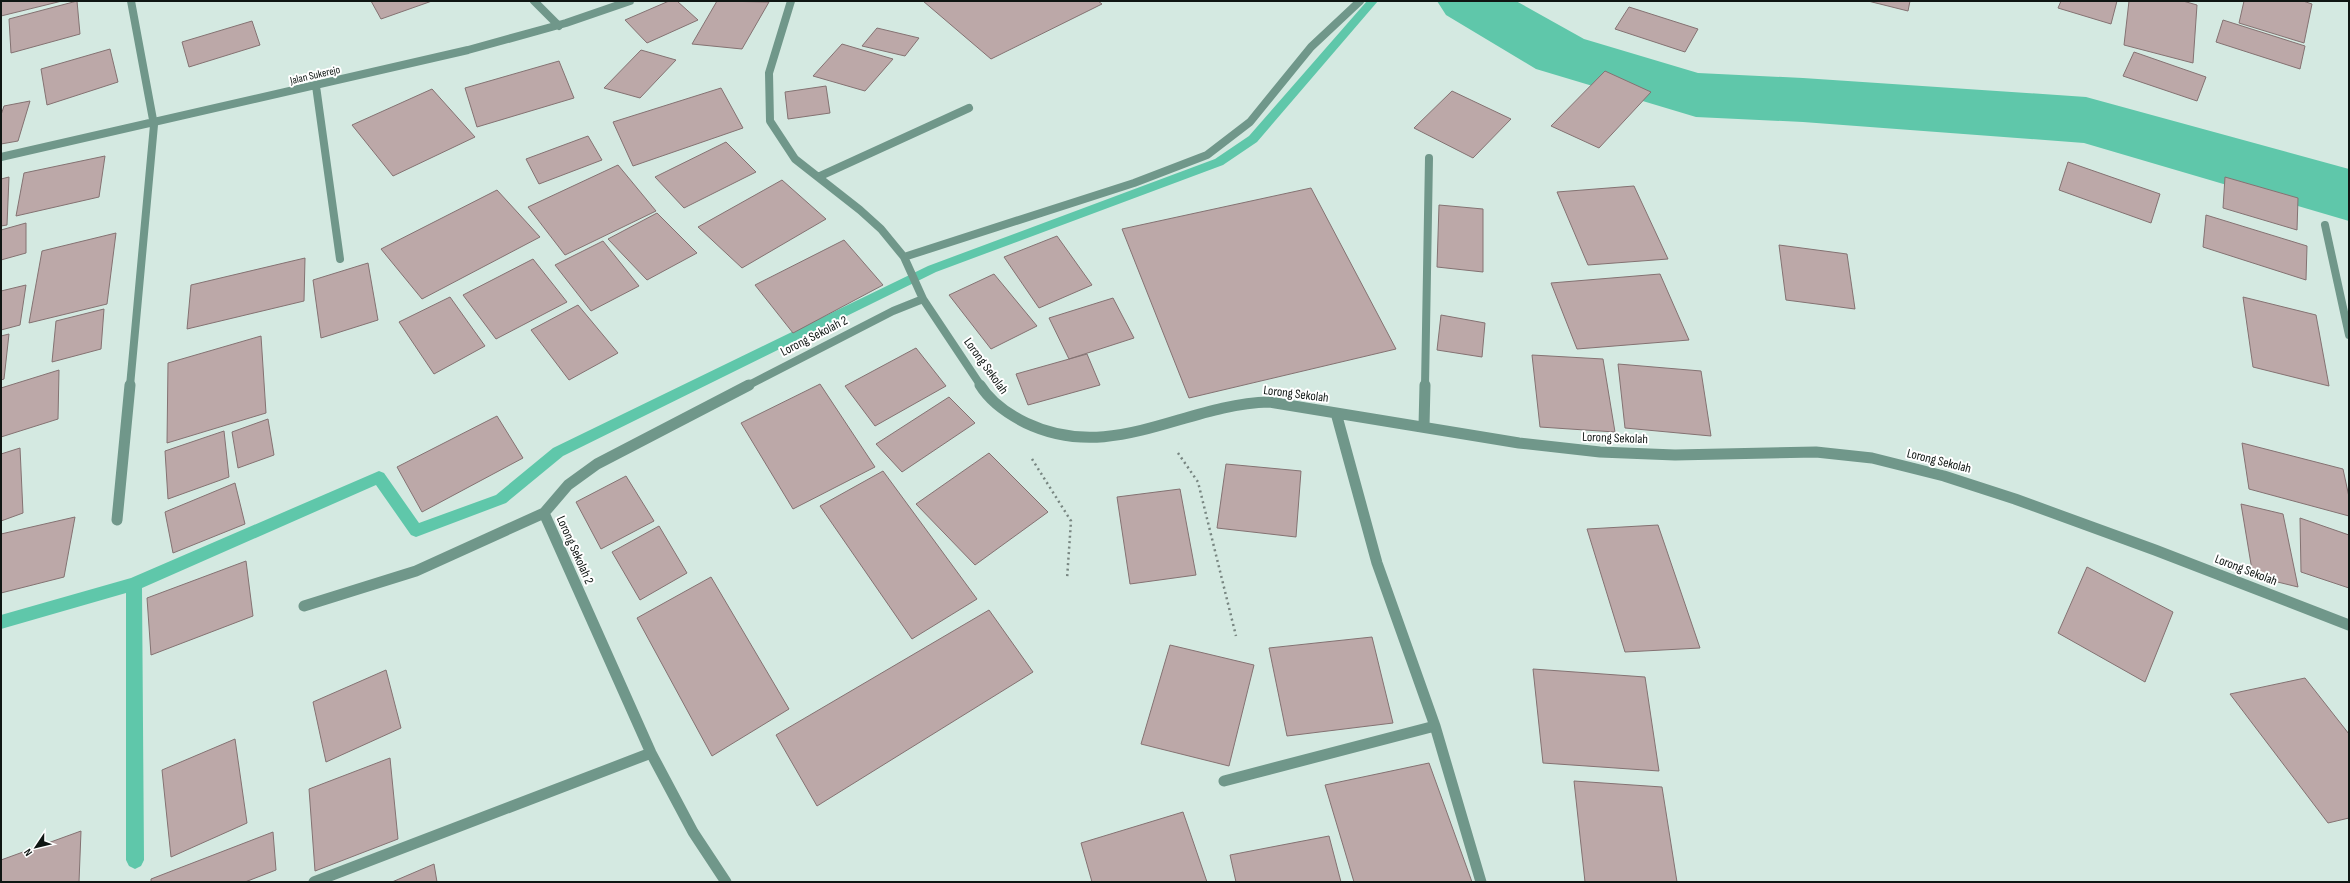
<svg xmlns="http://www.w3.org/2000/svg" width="2350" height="883" viewBox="0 0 2350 883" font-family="'Sofia Sans Condensed',sans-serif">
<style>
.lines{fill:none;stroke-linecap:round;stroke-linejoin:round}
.stream{fill:#5fc7aa;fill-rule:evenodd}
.river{fill:#5fc7aa;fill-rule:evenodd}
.building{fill:#bca8a8;stroke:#847272}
.path{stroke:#778580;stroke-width:2.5;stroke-dasharray:2 3.5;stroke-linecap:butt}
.minor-far1{stroke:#70978a;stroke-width:8}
.minor{stroke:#70978a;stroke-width:11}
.labels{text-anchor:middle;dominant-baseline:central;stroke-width:4;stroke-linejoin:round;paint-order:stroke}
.far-street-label{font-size:11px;fill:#0f1613;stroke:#fff}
.street-label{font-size:13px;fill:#0f1613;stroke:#fff}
</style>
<rect width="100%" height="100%" fill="#d4e9e1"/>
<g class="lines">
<path class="stream" d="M1367,1h11l-121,141 -34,23 -287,107 -373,184 -57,47 -90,34 -5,-2 -35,-50 -234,103 2,272 -3,6 -6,3 -6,-3 -3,-6v-267l-125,36v-14l130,-37 248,-107 5,2 35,50 77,-28 57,-47 375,-182 287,-107 34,-23z"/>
<path class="river" d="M1437,1h79l68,38 114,34 105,5 283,19 263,72v52l-265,-78 -281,-21 -107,-5 -160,-48 -90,-54z"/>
</g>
<path class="building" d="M1,1h61l-61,15z
M77,1l3,33 -69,19 -2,-34z
M371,1h61l-51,18z
M669,1h8l21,19 -51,23 -22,-23z
M717,1l52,1 -27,47 -50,-5z
M923,1h175l4,3 -111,55z
M1868,1h42l-2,10z
M2061,1h56l-6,23 -53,-16z
M2129,1h54l14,4 -4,58 -69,-18z
M2244,1h59l9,3 -8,39 -65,-20z
M1629,7l69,22 -13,23 -70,-23z
M2223,20l82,26 -5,23 -84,-27z
M252,21l8,24 -71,22 -7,-25z
M877,28l42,10 -14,18 -43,-10z
M842,44l51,15 -28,32 -52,-15z
M110,49l8,33 -71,23 -6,-36z
M641,50l35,10 -36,38 -36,-10z
M2134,52l72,25 -9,24 -74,-25z
M559,61l15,37 -97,29 -12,-39z
M1605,71l46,21 -52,56 -48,-22z
M826,86l4,27 -42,6 -3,-27z
M721,88l22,40 -110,38 -20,-44z
M432,89l43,48 -82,39 -41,-51z
M1452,91l59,28 -38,39 -59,-30z
M30,101l-12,40 -17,3v-29l3,-9z
M588,136l14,24 -63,24 -13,-25z
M726,142l30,30 -72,36 -29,-31z
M105,156l-6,41 -83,19 8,-43z
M2068,162l92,32 -9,29 -92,-33z
M618,165l38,46 -91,44 -37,-48z
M9,177l-2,48 -6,1v-47z
M2225,177l73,21 -1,32 -74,-22z
M782,180l44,39 -84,49 -44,-41z
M1634,186l34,73 -80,6 -31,-73z
M1311,188l85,161 -207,49 -67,-169z
M497,190l43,47 -118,62 -41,-50z
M1439,205l44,4v63l-46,-5z
M657,213l40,40 -50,27 -39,-41z
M2206,215l101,31 -1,34 -103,-33z
M26,223v30l-25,7v-30z
M116,233l-9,71 -78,19 13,-72z
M1057,236l35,49 -53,23 -35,-51z
M844,240l39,45 -90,48 -38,-48z
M603,241l36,45 -48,25 -36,-46z
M1779,245l68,9 8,55 -69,-9z
M305,258l-1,43 -117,28 4,-44z
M533,259l34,43 -71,37 -33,-44z
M368,263l10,57 -57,18 -8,-58z
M994,274l43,52 -46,23 -42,-54z
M1660,274l29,66 -112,9 -26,-66z
M26,285l-6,40 -19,5v-39z
M450,297l35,49 -51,28 -35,-52z
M2243,297l73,18 13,71 -76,-19z
M1113,298l21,40 -65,21 -20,-41z
M578,305l40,48 -49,27 -38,-50z
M104,309l-3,40 -49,13 4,-41z
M1441,315l44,8 -3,34 -45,-7z
M9,334l-5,45 -3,1v-44z
M261,336l5,77 -99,30 1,-80z
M916,348l30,38 -71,40 -30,-40z
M1087,354l13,31 -72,20 -12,-31z
M1532,355l71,4 12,73 -75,-5z
M1618,364l83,7 10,65 -86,-8z
M59,370l-1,49 -57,18v-49z
M820,384l55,83 -82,42 -52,-86z
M949,397l26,26 -73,49 -26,-28z
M497,416l26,42 -101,54 -25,-45z
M268,419l6,36 -36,13 -6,-36z
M224,431l5,46 -61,22 -3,-48z
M2242,443l101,26 6,28v19l-100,-27z
M20,448l3,65 -22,8v-67z
M989,453l59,59 -73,53 -59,-61z
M1226,464l75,7 -5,66 -79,-9z
M883,471l94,128 -65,40 -92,-133z
M626,476l28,45 -53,28 -25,-47z
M235,483l10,41 -72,29 -8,-41z
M1180,489l16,86 -66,9 -13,-87z
M2241,504l42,10 15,73 -45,-11z
M75,517l-11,60 -63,16v-59z
M2300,518l49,17v53l-48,-16z
M1658,525l42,123 -75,4 -38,-123z
M659,526l28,47 -47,27 -28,-48z
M246,561l7,55 -102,39 -4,-57z
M2087,567l86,45 -28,70 -87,-49z
M711,577l78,132 -77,47 -75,-138z
M989,610l44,62 -216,134 -41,-71z
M1372,637l21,86 -106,13 -18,-88z
M1170,645l84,20 -25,101 -88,-22z
M1533,669l112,8 14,94 -116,-8z
M386,670l15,58 -75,34 -13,-60z
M2305,678l44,56v84l-21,5 -98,-129z
M235,739l12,84 -76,34 -9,-87z
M390,758l8,81 -83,32 -6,-82z
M1429,763l43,119h-118l-29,-97z
M1574,781l88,6 15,95h-92z
M1183,812l24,70h-115l-11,-39z
M81,831l-2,51h-78v-22z
M273,832l3,38 -31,12h-94v-3z
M1329,836l12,46h-105l-6,-27z
M434,864l3,18h-45z"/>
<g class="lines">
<path class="path" d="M1178,453l20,29 38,154
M1032,459l39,62 -4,58"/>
<path class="minor-far1" d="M534,1l25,25
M791,1l-22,72 1,48 25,38 65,51 21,19 23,28 19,42 58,87
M316,86l24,173
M1,157l467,-107 98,-27 64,-22
M818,177l151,-69
M2325,225l24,110
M904,257l230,-74 73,-28 43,-33 61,-75 49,-46
M130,386l24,-261 -23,-124
M747,386l146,-75 30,-12
M1425,386l4,-228"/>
<path class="minor" d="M980,385c11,18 28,29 46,38 86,41 158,-19 243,-21l250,41 81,9 75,3 141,-3 56,6 72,18 71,23 140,51 194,75
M1336,413l41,150 58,163 46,156
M1424,426l1,-41
M117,520l13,-135
M304,606l112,-35 128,-58
M1224,781l211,-55
M314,882l337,-129
M726,882l-33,-50 -42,-79 -107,-240 24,-28 29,-21 152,-79"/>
</g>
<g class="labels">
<g class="far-street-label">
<text transform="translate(315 75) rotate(-13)">Jalan Sukerejo</text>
</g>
<g class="street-label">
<text transform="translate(814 336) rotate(-27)">Lorong Sekolah 2</text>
<text transform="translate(986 366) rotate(54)">Lorong Sekolah</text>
<text transform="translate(1296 394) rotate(7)">Lorong Sekolah</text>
<text transform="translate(1615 438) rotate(2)">Lorong Sekolah</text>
<text transform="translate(1939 461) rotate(14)">Lorong Sekolah</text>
<text transform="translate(575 550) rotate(66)">Lorong Sekolah 2</text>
<text transform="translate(2246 570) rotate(21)">Lorong Sekolah</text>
</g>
</g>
<rect width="2350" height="883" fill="none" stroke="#0f1613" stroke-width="4"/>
<g transform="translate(36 847) rotate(235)" stroke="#ffffff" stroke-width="3" paint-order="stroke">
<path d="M0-3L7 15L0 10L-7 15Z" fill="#0f1613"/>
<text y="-6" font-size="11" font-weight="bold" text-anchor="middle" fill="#0f1613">N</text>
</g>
</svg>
